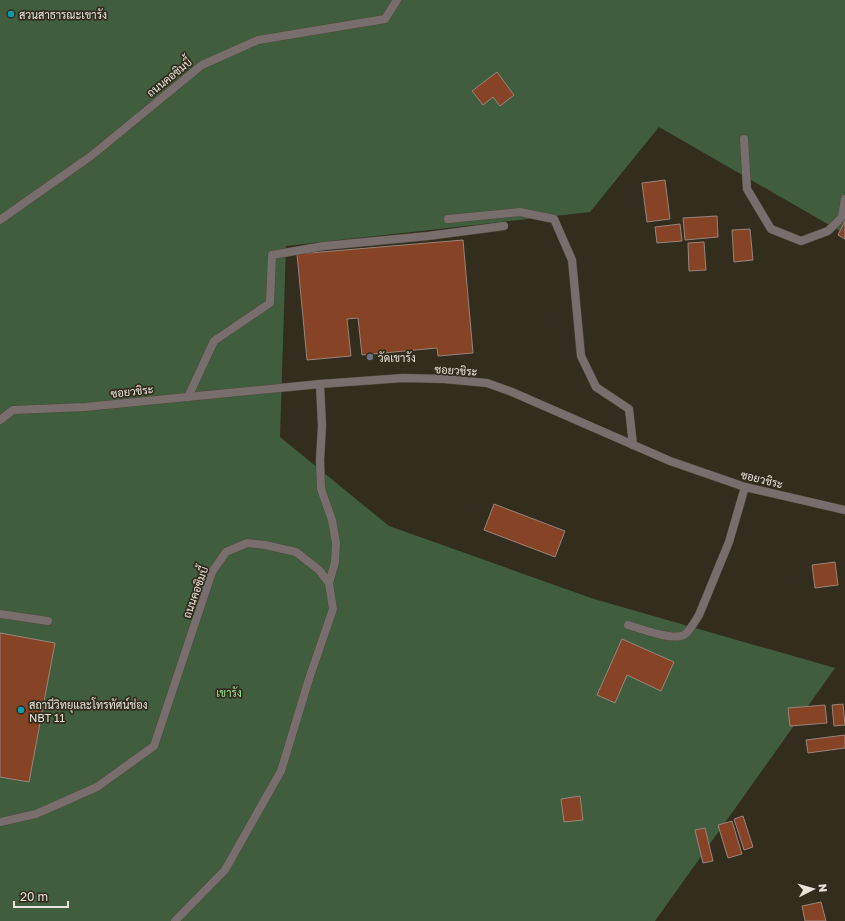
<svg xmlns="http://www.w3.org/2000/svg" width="845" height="921" viewBox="0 0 845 921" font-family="'Golos Text',Sarabun,sans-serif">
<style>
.green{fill:#405e3e}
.building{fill:#874325;stroke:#98847c}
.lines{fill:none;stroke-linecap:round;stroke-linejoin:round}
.service-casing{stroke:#4f4a3b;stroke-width:9}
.minor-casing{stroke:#4f4a3b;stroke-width:9}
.tertiary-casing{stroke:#4f4a3b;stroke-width:9}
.service{stroke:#786e6d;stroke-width:8}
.minor{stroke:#786e6d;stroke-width:8}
.tertiary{stroke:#786e6d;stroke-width:8}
.culture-dot{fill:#0f9aa8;stroke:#322d1d;stroke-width:1.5}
.worship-dot{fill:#6b7280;stroke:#322d1d;stroke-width:1.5}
.labels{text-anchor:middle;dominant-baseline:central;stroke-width:3.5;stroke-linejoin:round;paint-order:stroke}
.poi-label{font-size:11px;fill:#e8e4da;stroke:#322d1d;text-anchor:start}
.street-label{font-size:11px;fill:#e8e4da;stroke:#322d1d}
.park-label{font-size:11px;fill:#9ae595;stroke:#322d1d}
</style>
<rect width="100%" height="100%" fill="#322d1d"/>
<path class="green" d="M0,0h845v234l-186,-107 -69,85 -304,34 -6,191 109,89 205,73 241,69 -180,253h-655z"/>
<path class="building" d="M497,72l17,23 -14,11 -7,-9 -10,8 -11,-14z
M665,180l5,39 -23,3 -5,-39z
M717,216l1,21 -33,3 -2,-22z
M845,221v18l-7,-4z
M680,224l2,17 -25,2 -2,-16z
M750,229l3,31 -19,2 -2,-32z
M463,240l10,113 -35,3 -1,-8 -75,7 -4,-37 -11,1 4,37 -44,4 -10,-106z
M704,242l2,28 -17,1 -1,-28z
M494,504l71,27 -10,26 -71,-27z
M835,562l3,23 -23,3 -3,-23z
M0,633l55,10 -26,139 -29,-5z
M622,639l52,23 -13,29 -34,-16 -12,28 -18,-8z
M843,704l2,21 -11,1 -2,-21z
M825,705l2,18 -37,3 -2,-18z
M845,735v13l-37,5 -2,-13z
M580,796l3,24 -19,2 -3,-23z
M743,816l10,31 -9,3 -10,-31z
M732,821l10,33 -14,4 -10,-33z
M705,828l8,33 -10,2 -8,-33z
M821,902l5,19h-21l-3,-15z"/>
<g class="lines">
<g class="service-casing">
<path id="service" d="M448,219l72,-7 34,7 18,41 9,96 15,31 33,22 4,36
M188,397l26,-56 56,-38 2,-48 52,-9 104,-10 76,-10
M0,614l48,7"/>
</g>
<g class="minor-casing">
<path id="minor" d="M744,139l3,50 24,40 30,12 27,-10 14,-14 3,-18
M0,220l91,-64 111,-91 56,-25 127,-21 12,-19
M320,384l2,42 -2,34 1,29 11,31 4,23 -1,19 -6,21
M628,625c13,4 45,16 56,10 4,-2 12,-15 15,-20l30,-73 16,-55"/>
</g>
<g class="tertiary-casing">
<path id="tertiary" d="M0,420l13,-10 72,-3 235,-23 83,-6 41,1 43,4 25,9 158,69 75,26 100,23
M0,822l36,-8 61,-27 57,-41 58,-174 14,-20 21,-9 18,2 31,7 23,18 10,13 4,26 -24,70 -28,92 -56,99 -50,51"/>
</g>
<use href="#service" class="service"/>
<use href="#minor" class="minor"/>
<use href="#tertiary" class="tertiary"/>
</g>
<g class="culture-dot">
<circle cx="11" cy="14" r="4"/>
<circle cx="21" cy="710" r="4"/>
</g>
<circle class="worship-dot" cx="370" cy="357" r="4"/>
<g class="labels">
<g class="poi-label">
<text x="19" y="14">สวนสาธารณะเขารัง</text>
<text x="378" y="357">วัดเขารัง</text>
<text x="29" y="704">สถานีวิทยุและโทรทัศน์ช่อง<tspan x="29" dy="13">NBT 11</tspan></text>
</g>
<g class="street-label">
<text transform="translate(169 77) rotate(-39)">ถนนคอซิมบี้</text>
<text transform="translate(456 370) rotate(4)">ซอยวชิระ</text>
<text transform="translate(132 391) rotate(-6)">ซอยวชิระ</text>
<text transform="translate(762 479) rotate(14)">ซอยวชิระ</text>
<text transform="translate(195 592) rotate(-70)">ถนนคอซิมบี้</text>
</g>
<g class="park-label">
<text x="229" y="692">เขารัง</text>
</g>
</g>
<g transform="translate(813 889) rotate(84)" stroke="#322d1d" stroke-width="3" paint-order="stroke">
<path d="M0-3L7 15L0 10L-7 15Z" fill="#e8e4da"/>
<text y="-6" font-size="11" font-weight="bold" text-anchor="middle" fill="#e8e4da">N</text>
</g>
<path d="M14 901v6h54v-6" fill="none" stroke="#e8e4da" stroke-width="2"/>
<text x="20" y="901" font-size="12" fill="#e8e4da" stroke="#322d1d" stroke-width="3" paint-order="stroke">20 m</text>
</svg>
